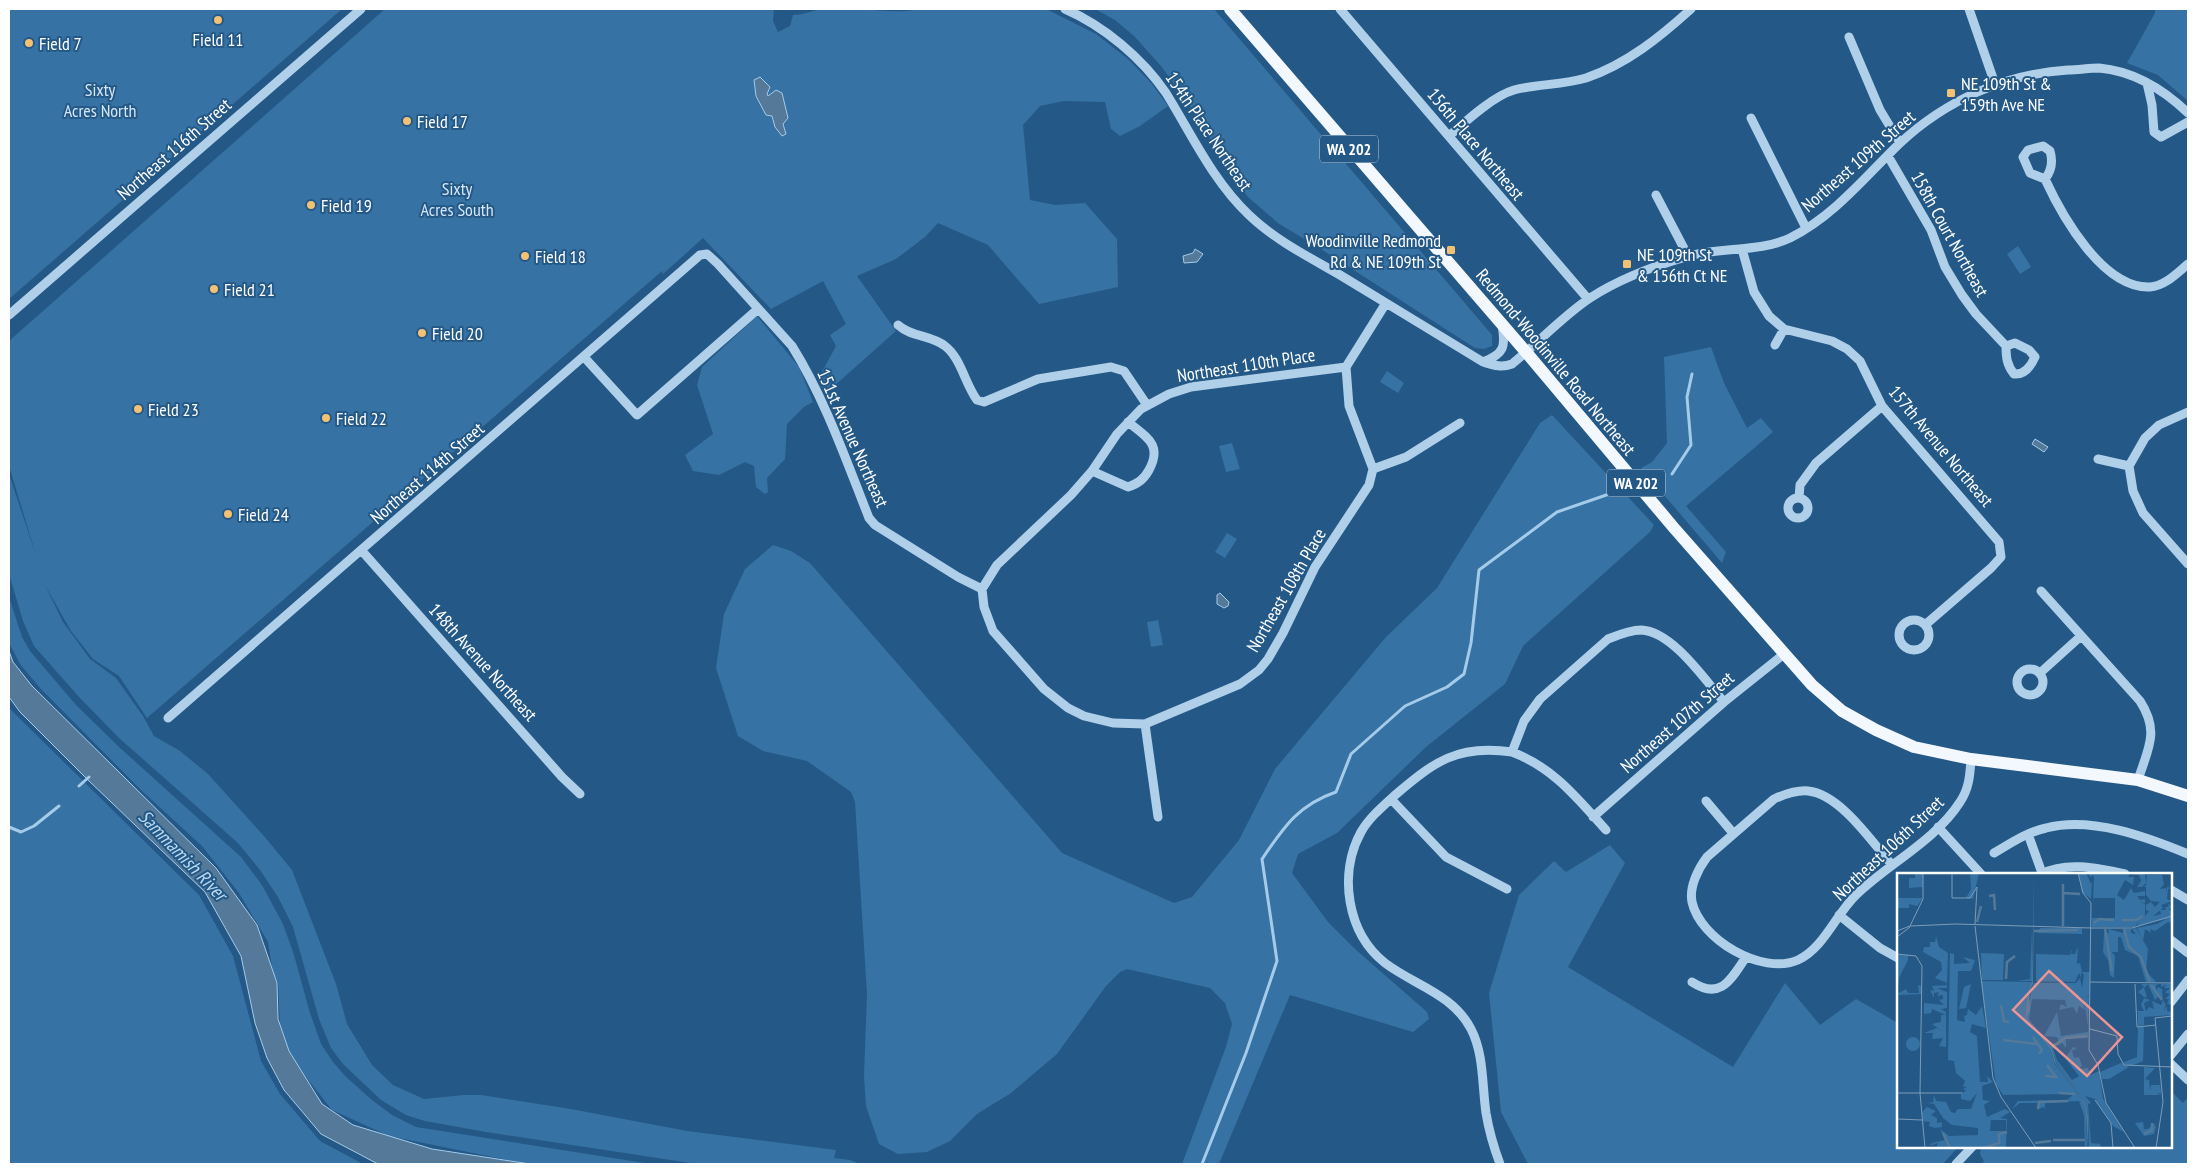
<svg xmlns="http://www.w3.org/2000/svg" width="2197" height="1173" viewBox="0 0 2197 1173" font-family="'PT Sans Narrow',sans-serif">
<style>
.green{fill:#3672a3}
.water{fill:#547999;stroke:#a4cbea}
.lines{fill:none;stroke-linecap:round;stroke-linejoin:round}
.stream{stroke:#a4cbea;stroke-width:3}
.minor{stroke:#b0cfe9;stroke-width:9}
.major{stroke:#f3f8fe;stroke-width:12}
.poi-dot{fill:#f3c173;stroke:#245987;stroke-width:2}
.labels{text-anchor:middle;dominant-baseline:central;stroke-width:4;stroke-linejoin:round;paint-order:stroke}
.shield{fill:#245987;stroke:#bdcddb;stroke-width:1}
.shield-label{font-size:16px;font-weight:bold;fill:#fff}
.poi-label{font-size:18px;fill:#fff;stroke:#245987;text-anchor:start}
.park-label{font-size:18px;fill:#d4e7f7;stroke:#245987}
.street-label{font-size:18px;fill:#fff;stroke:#245987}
.water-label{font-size:19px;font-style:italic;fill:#bbd9f0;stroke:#245987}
.inset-river{fill:none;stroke:#547999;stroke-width:2.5}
.inset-road{fill:none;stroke:#7c9bb7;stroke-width:1}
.view{fill:#ea9494;fill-opacity:0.15;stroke:#ea9494;stroke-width:2.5}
.inset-edge{fill:none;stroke:#fff;stroke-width:2.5}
</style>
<rect width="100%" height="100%" fill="#245987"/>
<path class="green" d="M9,9h333l-333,290z
M385,9h389l-1,12 5,11 12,-6 3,-11c11,0 20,-5 30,-6 33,-5 65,7 97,0h126l50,25 32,25 24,25 16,22 -28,20 -20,10 -9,-7 -6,-27 -41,-1 -24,5 -17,19 7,75 25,5 30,-2 32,36 1,48 -79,17 -51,-59 -50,-22 -13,14 -29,22 -39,17 39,55 -71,63 -7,-15 18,-33 -6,-11 16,-11 -23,-43 -52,28 -68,-71 -40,36 -1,-3 -515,447 -28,-42 -26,-17 -22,-28 -26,-46 18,37 27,37 26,19 27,38 11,20 26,15 28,23 56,62 28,34 44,114 11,40 25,41 21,20 31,14 40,-4h17l90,14 116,22 149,19 -2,8 16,2 10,4h-163l-211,-32 -61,-11 -19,-6 -25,-15 -38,-36 -12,-16 -12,-29 -26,-92 -15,-30 -18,-27 -22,-27 -119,-105 -40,-41 -45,-51 -11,-25 -14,-47v-100l27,81 -27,-89v-125z
M1095,9h119l267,313 11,13v11l-8,3 -9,-1 -151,-97 -46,-28 -30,-26 -27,-35 -18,-38 -42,-58 -27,-30 -19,-16z
M2155,9h33v92l-30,-26 -31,-12 28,-50z
M2018,246l13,21 -11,7 -13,-20z
M757,316l42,51 14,35 -9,5 -17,17 -2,35 -18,19 1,14 -3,2 -9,-7 -2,-21 -9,-4 -26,13 -26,-4 -8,-16 28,-21 -16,-49 5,-18z
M1711,347l13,36 23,45 14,-10 12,14 -87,74 40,46 -4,11 -81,-95 11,-6 15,-19 -3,-86z
M1387,371l17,12 -6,10 -18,-11z
M1552,415l102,110 -4,7 -127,114 -18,38 -79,63 -89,86 -39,21 -6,19 36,49 27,27 72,63 2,7 -16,13 -123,-37 -71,169h-37l44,-117 6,-23 -7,-21 -15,-15 -83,-19 -7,3 -14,14 -49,68 -46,39 -34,21 -27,27 -23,11 -29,2 -19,-10 -13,-38 -2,-30 3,-82 -12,-192 -4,-10 -44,-31 -44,-10 -25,-15 -22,-68 8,-54 21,-45 28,-24 18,6 19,12 252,290 112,50 18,-6 47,-57 36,-71 111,-132 51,-49 103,-165z
M1232,443l8,26 -14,3 -7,-26z
M1227,533l10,6 -12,19 -10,-6z
M9,597l13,40 8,14 46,54 43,42 122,110 21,28 21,39 11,31 16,58 11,31 12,18 13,15 26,23 20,15 24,12 235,37h-120l-14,-2 -128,-26 -57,-26 -26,-33 -17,-26 -9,-27 -2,-41 -5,-10 -5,-31 -29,-49 -37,-47 -60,-55 -102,-103 -20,-24 -11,-21z
M1158,620l5,25 -12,2 -4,-25z
M9,708l190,187 34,61 28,105 19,33 40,47 43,23h-354z
M1610,845l15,18 -57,104 165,100 52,-84 35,42 36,-26 42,24v124h60l-15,17h-415l-27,-52 -12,-119 30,-98 35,-34 12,11z
M2171,1091l12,12 5,-6v67h-207l3,-3c-4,-6 -6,-8 -1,-14h188z"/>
<path class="water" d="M760,77l10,10 -3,7 1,2 8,-6 6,3 6,25 -5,6 3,10 -4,2 -7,-9 -3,-11 -6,-1 -10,-19 -2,-16z
M1195,249l8,5 -6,8 -13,1 -1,-7 10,-3z
M2035,439l13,8 -4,5 -12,-8z
M1220,593l9,9 -1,4 -4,2 -7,-4v-9z
M9,651l4,11 19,24 184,182 41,57 20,58 1,36 11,32 33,53 31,21 79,24 98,15h-152l-57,-30 -37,-44 -17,-32 -12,-35 -14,-67 -36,-64 -118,-113 -67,-67 -11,-15z"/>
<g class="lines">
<path class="stream" d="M1672,474l19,-29 -4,-48 5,-23
M79,786l10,-9
M9,827l12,5 13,-6 25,-20
M1202,1164l44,-111 31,-92 -15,-102c22,-32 36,-54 74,-67l15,-38 54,-48 42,-19 17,-13 7,-31 8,-73 78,-58 58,-20"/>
<path class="minor" d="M1065,9c39,17 77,49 101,84 26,42 47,88 83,122 26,25 60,42 91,60 48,29 95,58 143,87 10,3 18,6 29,2 25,-20 52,-49 78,-66 28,-18 64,-32 96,-41 34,-11 72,-4 104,-19 44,-22 75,-61 109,-94 47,-44 106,-70 169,-74 10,0 21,-2 31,-2 34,3 65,22 89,45
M1340,9l248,290
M1969,9l26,75
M1849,37l31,73 20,33
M2147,83l5,22 2,27 7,5 27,-15
M1751,118l55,110
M1449,136c16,-14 44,-40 65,-46 23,-6 49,-5 72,-12 41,-14 74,-41 105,-69
M2043,146l7,5c3,10 2,19 -5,28l-15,-6 -7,-16 5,-7z
M1888,156l43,74 14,37 17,28 14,19 30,32c0,12 1,19 8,28 10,1 17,-8 21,-17l-6,-7 -14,-7 -9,3
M2045,179c17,37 58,110 105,108 15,-1 27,-14 38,-23
M1656,195l32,61
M1742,249l12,43 15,24 15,13 48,12 15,8 13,12 22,45 117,136 2,15 -10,11 -66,57
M9,315l352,-306
M898,325c13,12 33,10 47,21 16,12 20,38 32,54l7,2 54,-23 73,-12 13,4 23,34
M1775,345l9,-16
M584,357l53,58 121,-106
M1483,362c21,-8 23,-15 19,-37
M1346,367l3,39 24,63
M2098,459l31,7
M2129,466l4,25 10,22 45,51
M2129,466l16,-28 14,-13 29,-13
M1373,469l33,-12 54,-34
M1092,471l36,16c11,-4 16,-8 21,-17 14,-26 -3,-33 -21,-48
M1788 508a10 10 0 1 1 20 0a10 10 0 1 1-20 0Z
M1799,498l1,-13 16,-22 66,-57
M362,551l200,226 18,17
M982,589l15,-24 74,-70 21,-24 25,-37 24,-25 28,-15 22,-7 155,-20 40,-64
M2041,591l99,110c20,31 8,47 -2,79
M1899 635a15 15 0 1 1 30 0a15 15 0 1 1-30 0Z
M2017 682a13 13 0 1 1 26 0a13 13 0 1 1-26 0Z
M2040,673l41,-37
M168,718l532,-463 7,-1 11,10 74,82c33,53 54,114 77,172l6,7 83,52 24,12 2,18 9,24 51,58 24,19 16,8 29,7 32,1 95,-40 19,-14 9,-11 15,-26 32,-66 54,-82 4,-16
M1145,724l13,93
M1512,752c42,16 65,46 94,78
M1391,799l55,58 61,32
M1706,801l27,32
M1593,817l131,-115 60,-48
M1938,827l43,47
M2028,834l14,39
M1994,853c17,-10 33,-21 52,-25 45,-12 101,9 142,26
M1892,865c-20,-23 -52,-71 -84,-74 -12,-1 -23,3 -34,8l-67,58c-9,12 -18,30 -15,45 8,37 70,74 106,58 26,-12 38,-46 58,-65 32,-31 80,-55 104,-93 9,-13 10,-27 11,-43
M2041,874c26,-13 56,-6 84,0
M2171,890l17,10
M1839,915l41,33 18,10
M2171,940l17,13
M1692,982c29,19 39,-3 54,-25
M2171,1002l17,-22
M2171,1055l17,-21
M2171,1064l17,16
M1500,1164c-6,-16 -11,-33 -14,-51 -4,-28 -2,-59 -15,-84 -18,-35 -57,-44 -86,-66 -38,-30 -47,-89 -24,-131 8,-14 21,-25 33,-36 40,-34 63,-52 118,-44l12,-31 16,-22 68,-60c10,-4 22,-9 33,-9 31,1 64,50 83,72
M1956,1164l16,-17"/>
<path class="major" d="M1230,9l296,343 148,176 138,157 30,26 34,19 38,17 57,12 167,21 50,16"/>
</g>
<g class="poi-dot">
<circle cx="218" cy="20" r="5"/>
<circle cx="29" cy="43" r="5"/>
<rect x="1946" y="88" width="10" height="10" rx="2.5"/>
<circle cx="407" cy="121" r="5"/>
<circle cx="311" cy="205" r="5"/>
<rect x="1446" y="245" width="10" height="10" rx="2.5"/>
<circle cx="525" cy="256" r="5"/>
<rect x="1622" y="259" width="10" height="10" rx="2.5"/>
<circle cx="214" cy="289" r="5"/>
<circle cx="422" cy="333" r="5"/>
<circle cx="138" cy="409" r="5"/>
<circle cx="326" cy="418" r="5"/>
<circle cx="228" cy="514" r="5"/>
</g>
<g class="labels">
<g class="shield">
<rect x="1320" y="135.5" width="58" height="27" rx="4"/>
<rect x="1607" y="469.5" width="58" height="27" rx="4"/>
</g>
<g class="shield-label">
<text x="1349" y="149">WA 202</text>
<text x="1636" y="483">WA 202</text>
</g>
<g class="poi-label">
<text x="218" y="39" text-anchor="middle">Field 11</text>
<text x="39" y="43">Field 7</text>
<text x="1961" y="83">NE 109th St &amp;<tspan x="1961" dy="21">159th Ave NE</tspan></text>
<text x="417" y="121">Field 17</text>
<text x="321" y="205">Field 19</text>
<text x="1441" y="240" text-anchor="end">Woodinville Redmond<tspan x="1441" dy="21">Rd &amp; NE 109th St</tspan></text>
<text x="1637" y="254">NE 109th St<tspan x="1637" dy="21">&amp; 156th Ct NE</tspan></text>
<text x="535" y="256">Field 18</text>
<text x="224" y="289">Field 21</text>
<text x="432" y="333">Field 20</text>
<text x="148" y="409">Field 23</text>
<text x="336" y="418">Field 22</text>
<text x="238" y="514">Field 24</text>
</g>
<g class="park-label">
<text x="100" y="89">Sixty<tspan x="100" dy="21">Acres North</tspan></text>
<text x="457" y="188">Sixty<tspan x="457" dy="21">Acres South</tspan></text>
</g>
<g class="street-label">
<text transform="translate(1209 131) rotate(56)">154th Place Northeast</text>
<text transform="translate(1476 144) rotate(50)">156th Place Northeast</text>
<text transform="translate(174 149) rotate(-41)">Northeast 116th Street</text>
<text transform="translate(1858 161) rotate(-41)">Northeast 109th Street</text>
<text transform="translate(1950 234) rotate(61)">158th Court Northeast</text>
<text transform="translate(1556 362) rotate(50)">Redmond-Woodinville Road Northeast</text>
<text transform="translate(1246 365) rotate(-9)">Northeast 110th Place</text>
<text transform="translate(853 438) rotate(66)">151st Avenue Northeast</text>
<text transform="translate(1941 446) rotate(50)">157th Avenue Northeast</text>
<text transform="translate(427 473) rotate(-41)">Northeast 114th Street</text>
<text transform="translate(1286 590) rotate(-60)">Northeast 108th Place</text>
<text transform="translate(483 662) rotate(48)">148th Avenue Northeast</text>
<text transform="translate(1677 722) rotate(-41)">Northeast 107th Street</text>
<text transform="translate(1888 848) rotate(-43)">Northeast 106th Street</text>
</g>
<g class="water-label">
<text transform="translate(183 855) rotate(46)">Sammamish River</text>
</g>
</g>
<g transform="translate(1897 873)">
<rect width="275" height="275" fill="#245987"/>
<path d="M18,0h8v14l-14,1v-10h6zM73,0h9l-6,26 -7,-1 5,-9zM181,0h8l5,11 1,-4 -1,19 -9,-7zM191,0h57l1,10 -4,4h-5l4,-6 -2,-6 -9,-1 -2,3h6l-1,8 -8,-5 -8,15 7,5 7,-12 3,5 11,-2v5h-8l3,4 5,-1v4l-5,-1 5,2v12l4,-5 -3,-1v-5l5,-3 4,5 5,-5 -9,-1 -5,-6v-8h-2l2,-2 1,-10h18h-3l2,9 -4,5 6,-1 1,4v-5l5,1v4l-1,-4 -3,1 -1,10 5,2 -11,4 2,3 -10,8 8,-2 -1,-4h6l-1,-3h4l-2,-4 4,3 1,-2v3l-4,3h4v13l-4,-1 -13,9 -5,-2 1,4 -6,-4 -2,12 -6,-13 20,-4 9,-5 -29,7 2,-5 -4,6h-43v-9h23v-20h-22v6l1,-29 -4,2zM0,25h26l-6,8 -8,-2v4h5h-17zM135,55v53h-15l13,-2zM143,55h42v6l-45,-1zM239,55l12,21 -2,22 10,11h-10l-8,-26 -13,-6 -4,-13h-3v15h-6l3,4 -1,22 -4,-3 -2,-15 -5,-8 1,-19h5l-1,-4 15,4v-4h8v4l5,1 -4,-5zM39,63l3,11 9,6 -1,30 -12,-5 7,-8 -1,-8 -18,-10 1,-5h6v-5h5zM181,74l-1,17 3,-1 2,9h8l-1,24h-4l4,1 -1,30 -3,-22 -3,-8 3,13 -6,-4 -2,8 -4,-7 -14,3 2,-6 6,3 -2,-7 -33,-1 -3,20 14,18 9,9 7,-4 -2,-5 -13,-1 13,-24 4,24 27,-4v6l-22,1v9l-4,-5 -9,5 4,12 15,20 7,-4 -14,-18 8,-11 4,1 -5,3 2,7 5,-1 3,9 -3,3 9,-1 2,7 9,-4 4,28 21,33 -11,-6 -18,-27 -10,-3 6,7 -3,1 3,39 9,1 1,4h-12l-1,-32 -4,-15 -28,-39 -4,-14 -26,-30 7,-35h43l4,-5 2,10 2,-13 -3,-3v6l-2,-5 -4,9 -39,-1v-27l34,1 1,-4 1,-1 -1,4h4zM53,80l4,1v10l16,-1 -7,-6 12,3 -4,11h-13l-1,49 8,2 -1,-6 3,-1 1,-6 8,6 6,-9 4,22 -14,-4 -2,8 7,4 3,46h8l-1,-6 6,6 -11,4 1,14 7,1 -6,4 3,12 18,-8 5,3 -10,6 7,1 -1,28 -70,1 2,-5 -9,3 3,-3 13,-3 -5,-11 9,7 29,-1v-7l-26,-3 -9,-7 -9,-14 -6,-1 5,-1 1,-7 2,6 10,1 5,10 4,1 3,-4h13l6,-16 -7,8 -9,-2v-6l5,-2 -3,-3h4l-4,-2 2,-5 -9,-8 -2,-12 -6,-1zM94,247h15v11h-16zM84,80l23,1 -1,26h-21zM0,82h11v5l-9,18 -2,16 9,-5 2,4h11l-1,-8 3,1 1,8 -25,1zM84,108l51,1 -7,37 26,31 3,13 28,36 4,15 1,34h-2l-1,-33 -5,-14 -34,2v7l-1,-3 -6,2v-6h-18l-8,6 6,-8 49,-1 7,-6 -71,1 -7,-11zM74,111l-5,24 -7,1 5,-22zM244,111h18l-3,1v5l2,-3 4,2 1,10 -5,-2 -3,3 -7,-16 -4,4 3,9h-3l-6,-5 6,-5zM264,111h11v31l-28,2v8l-6,1v-14l-3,-1h9l-3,-6 3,-7 6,2 -6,3 2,8 3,-4 5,2 -2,-8 9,4 2,-5 3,5 -3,6 4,-5v5l4,1v-7l-4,-1 2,-5h-4l5,-5 -4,-1 -1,-1 5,-4h-6l2,-3 -5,2zM50,112v3h-10l10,4v16l-6,1 5,3v3l-14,-6 -1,4 -7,1v-11l20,2 -5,-5 4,-1v-4l-6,1 2,-4 -5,1v5l-4,-8 4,1 -2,-5zM44,142h5v32l-7,-1 4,-8 -11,1 1,-6h-9l13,-5 5,3 -10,-7 9,-2zM247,153l-1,35 -12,5 -9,-3 15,-6 1,-30zM9 171a7 7 0 1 1 14 0a7 7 0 1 1-14 0ZM224,190l8,4 -20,12h-7l-2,-7zM247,194l11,1 -10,11 4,1 1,11 1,-6h9l1,8 -4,1 5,1h-18zM30,234l9,4 -5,4 6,3v5l5,-1v5l-7,1 -6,-2 1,-4 -7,-1 -1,-9zM246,249l1,7h4l6,-6 2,4 -2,7 -10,2 -9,-13z" fill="#3672a3" fill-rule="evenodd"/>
<path d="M137,0l-1,110 -4,11 1,16 -4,8 26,30 4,15 28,38 4,15v32l-2,-34 -4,-15 -28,-37 -3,-12 -26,-31 3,-26 4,-12z" fill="#547999"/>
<path class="inset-river" d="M166,20l17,1M92,23l5,-1 1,15M225,47h14l7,-4M80,49l4,-16M197,50l5,-4 15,1M166,53v-42M208,56l7,42M227,56l5,18 12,10 9,25M137,58l44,-1M109,106l1,-17 8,-6M254,112l11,15M104,132l3,16 5,1M136,164l9,13 -3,4M106,167l34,4M155,174l13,-9 22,-2M148,203l11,1 -9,-12M162,220l16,1M141,236l1,-7 29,-1M46,260l7,15M247,261l8,-4v-7M156,267h32M138,270l16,-2M86,275l16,-5v-9l8,-2"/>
<path class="inset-road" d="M55,0v25h18l7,-11M181,0l5,20 8,10 -2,147 9,15 8,38 29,45M78,51l2,-37M13,53l13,-27v-26M78,53l18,152 8,19 35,51M194,55h41l40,-12M0,58l13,-5 46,-2 135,4M0,64l13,-10M0,81l19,2 6,10 -2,127 5,55M193,109l82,1M238,111l2,43 19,-2M193,156l27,7 1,18 6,11 48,2M0,220h65M198,227l16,23 2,25M0,246l25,1M259,275l7,-46 -8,-84 17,-2"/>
<path class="view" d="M152,98l73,66 -35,39 -74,-66z"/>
<rect width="275" height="275" class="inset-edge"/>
</g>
<rect width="2197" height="1173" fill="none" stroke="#ffffff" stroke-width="20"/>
</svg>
